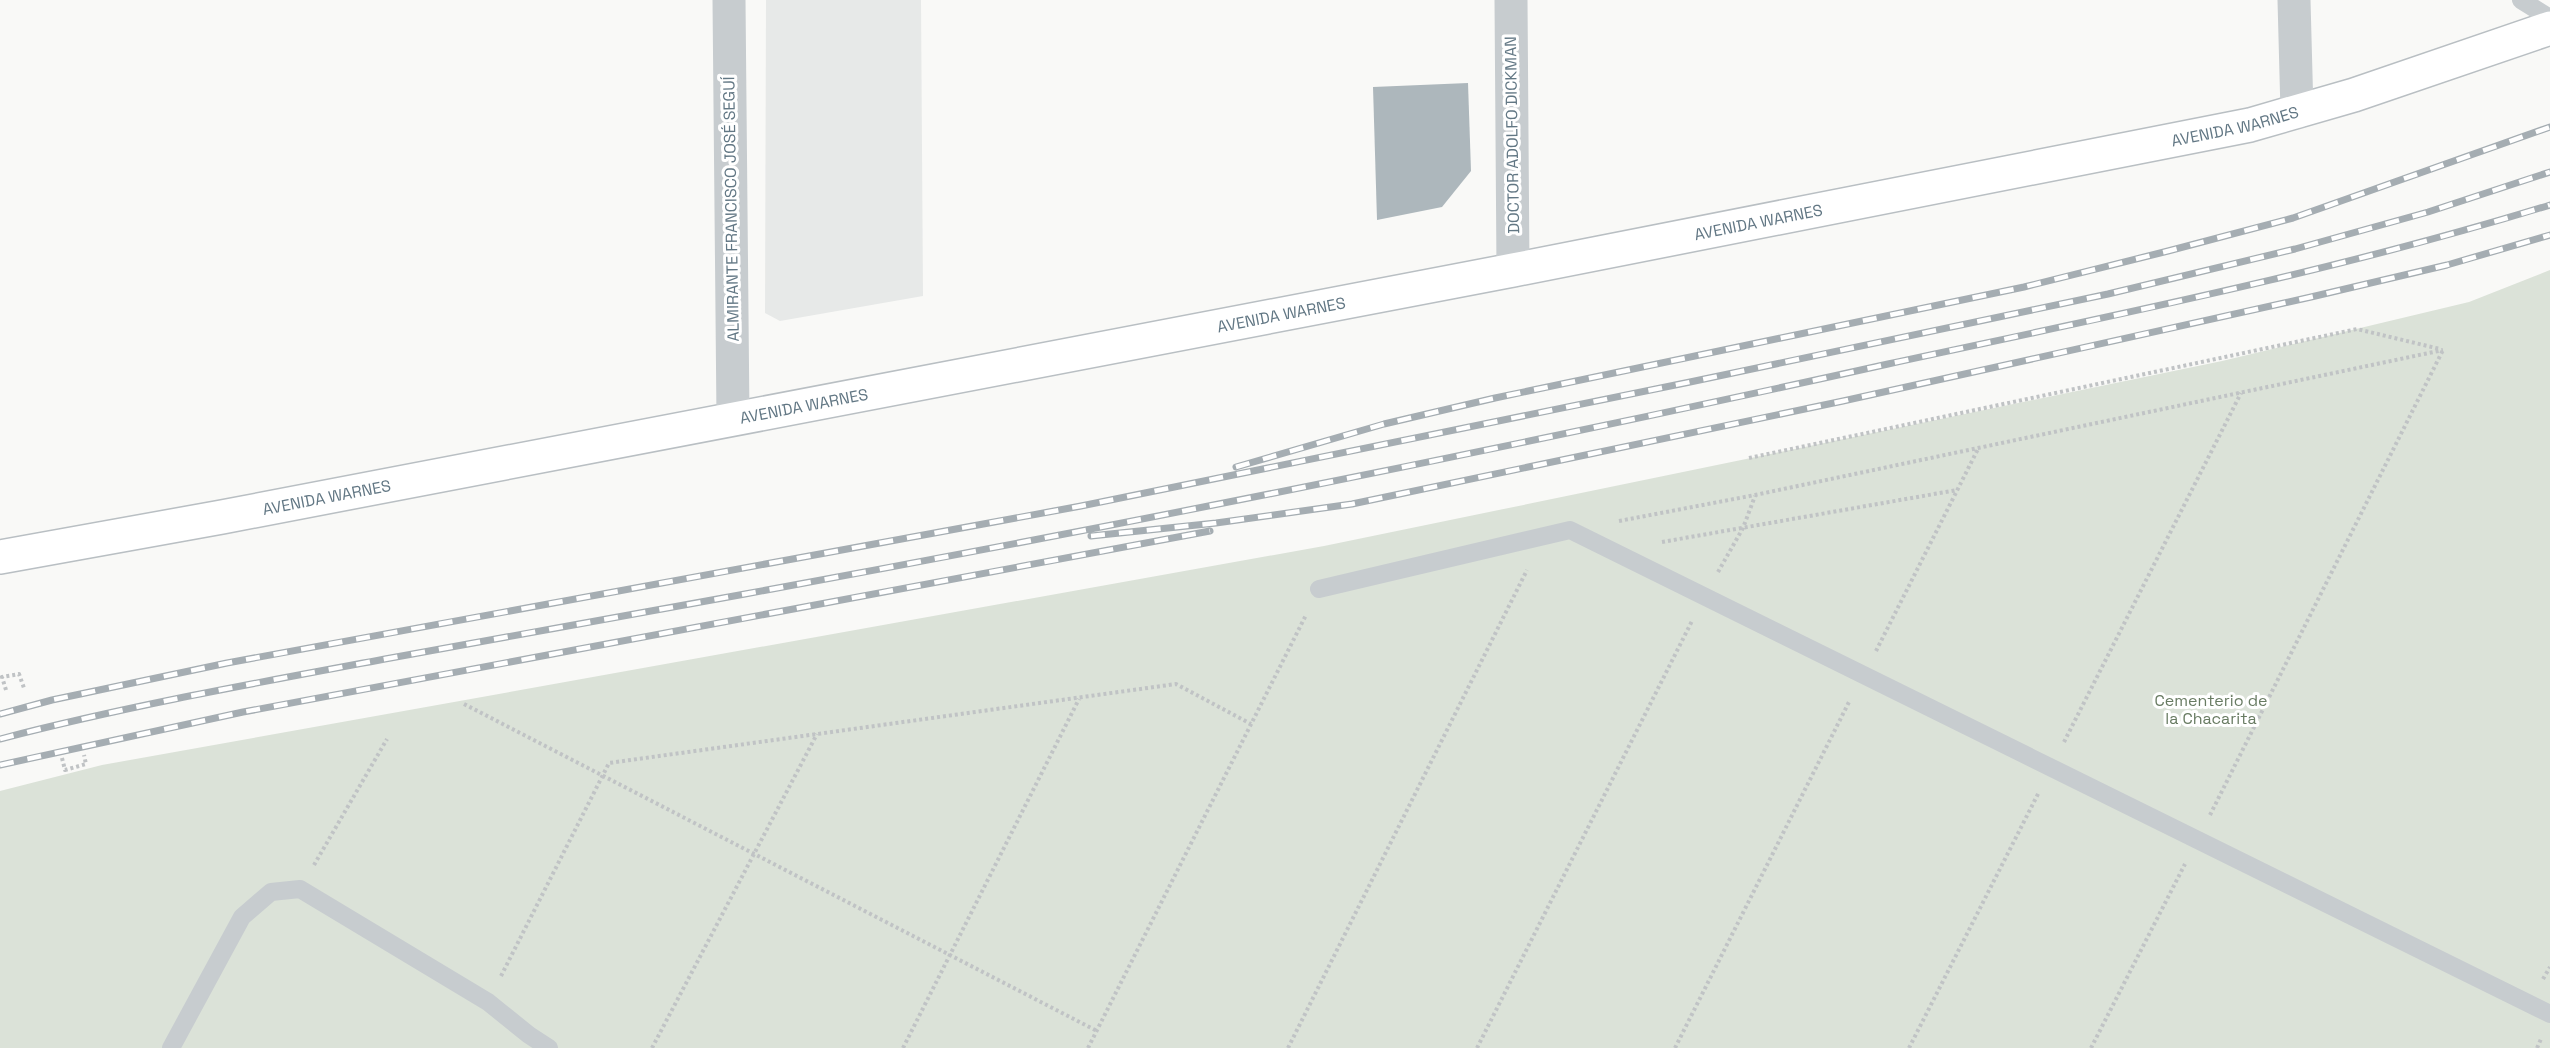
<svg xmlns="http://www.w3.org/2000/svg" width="2550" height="1048" viewBox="0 0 2550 1048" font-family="'Space Grotesk',sans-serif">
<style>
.built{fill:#e7e9e8}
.green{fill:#dbe2d8}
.building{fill:#adb7bc}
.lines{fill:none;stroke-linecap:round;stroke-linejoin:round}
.secondary-casing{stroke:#b9bfc3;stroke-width:36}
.path{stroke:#c0c3c5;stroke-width:4;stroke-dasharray:3 3;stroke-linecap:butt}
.service{stroke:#c7cccf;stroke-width:18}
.minor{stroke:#c7cccf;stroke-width:33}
.tertiary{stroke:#c7cccf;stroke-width:33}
.secondary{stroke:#fff;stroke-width:33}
.rail-casing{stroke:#a5adb2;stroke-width:7}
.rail{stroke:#fff;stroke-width:4.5;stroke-dasharray:14;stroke-linecap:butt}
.labels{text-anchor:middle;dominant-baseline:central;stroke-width:6;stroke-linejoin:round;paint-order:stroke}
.street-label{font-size:16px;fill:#627784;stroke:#fff}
.park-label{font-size:16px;fill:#687b62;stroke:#fff}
</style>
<rect width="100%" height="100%" fill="#f9f9f7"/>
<path class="built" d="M766,0h155l2,296 -143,25 -15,-8z"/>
<path class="green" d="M2550,270v778h-2550v-257l102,-26 1222,-219 898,-185 247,-59z"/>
<path class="building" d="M1468,83l3,88 -29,36 -65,13 -4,-133z"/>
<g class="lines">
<g class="secondary-casing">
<g id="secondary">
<path id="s1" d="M0,557l222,-40 1291,-247 737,-145 104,-30 196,-67"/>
</g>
</g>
<path class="path" d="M1749,458l608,-129 83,20
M1619,521l136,-26 688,-145
M1662,542l295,-52
M1718,572l25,-44 12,-32
M1876,651l102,-202
M6,690l-4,-13 17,-3 5,14
M464,704l633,327
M2064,742l177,-349
M62,758l3,12 21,-6 -2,-9
M2210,815l233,-465
M314,865l73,-126
M501,976l108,-213 567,-79 75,40
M2543,979l7,-12
M652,1048l165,-314
M903,1048l176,-349
M1088,1048l218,-433
M1288,1048l239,-478
M1477,1048l215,-427
M1675,1048l175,-348
M1909,1048l130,-256
M2091,1048l94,-184
M2537,1048l4,-9"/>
<path class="service" d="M2521,0l29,18
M1319,589l251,-59 980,484
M171,1048l71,-131 29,-25 29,-3 188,113 41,33 20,13"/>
<path class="minor" d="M729,0l4,418
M1511,0l2,270"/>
<path class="tertiary" d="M2294,0l3,112"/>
<use href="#secondary" class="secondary"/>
<g class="rail-casing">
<path id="rail" d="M1236,467l148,-43 111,-26 529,-111 144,-36 125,-33 257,-91
M1091,536l125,-13 136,-19 491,-103 468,-104 136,-32 103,-30
M0,714l52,-14 175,-37 854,-157 609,-124 418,-88 187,-45 133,-37 122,-40
M0,739c127,-33 256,-56 385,-80 120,-22 240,-43 360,-65 383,-70 764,-146 1143,-230 222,-48 445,-92 662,-159
M0,765l243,-53 967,-181"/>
</g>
<use href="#rail" class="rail"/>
</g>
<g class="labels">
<g class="street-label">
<text stroke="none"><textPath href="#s1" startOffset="2276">AVENIDA WARNES</textPath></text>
<text transform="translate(1512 135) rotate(-91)">DOCTOR ADOLFO DICKMAN</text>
<text transform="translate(731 209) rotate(-91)">ALMIRANTE FRANCISCO JOSÉ SEGUÍ</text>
<text stroke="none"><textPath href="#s1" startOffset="1790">AVENIDA WARNES</textPath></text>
<text stroke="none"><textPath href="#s1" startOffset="1304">AVENIDA WARNES</textPath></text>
<text stroke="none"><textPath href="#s1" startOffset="818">AVENIDA WARNES</textPath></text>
<text stroke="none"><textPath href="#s1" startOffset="332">AVENIDA WARNES</textPath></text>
</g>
<g class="park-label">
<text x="2211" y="700">Cementerio de<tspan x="2211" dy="18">la Chacarita</tspan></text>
</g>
</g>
</svg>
